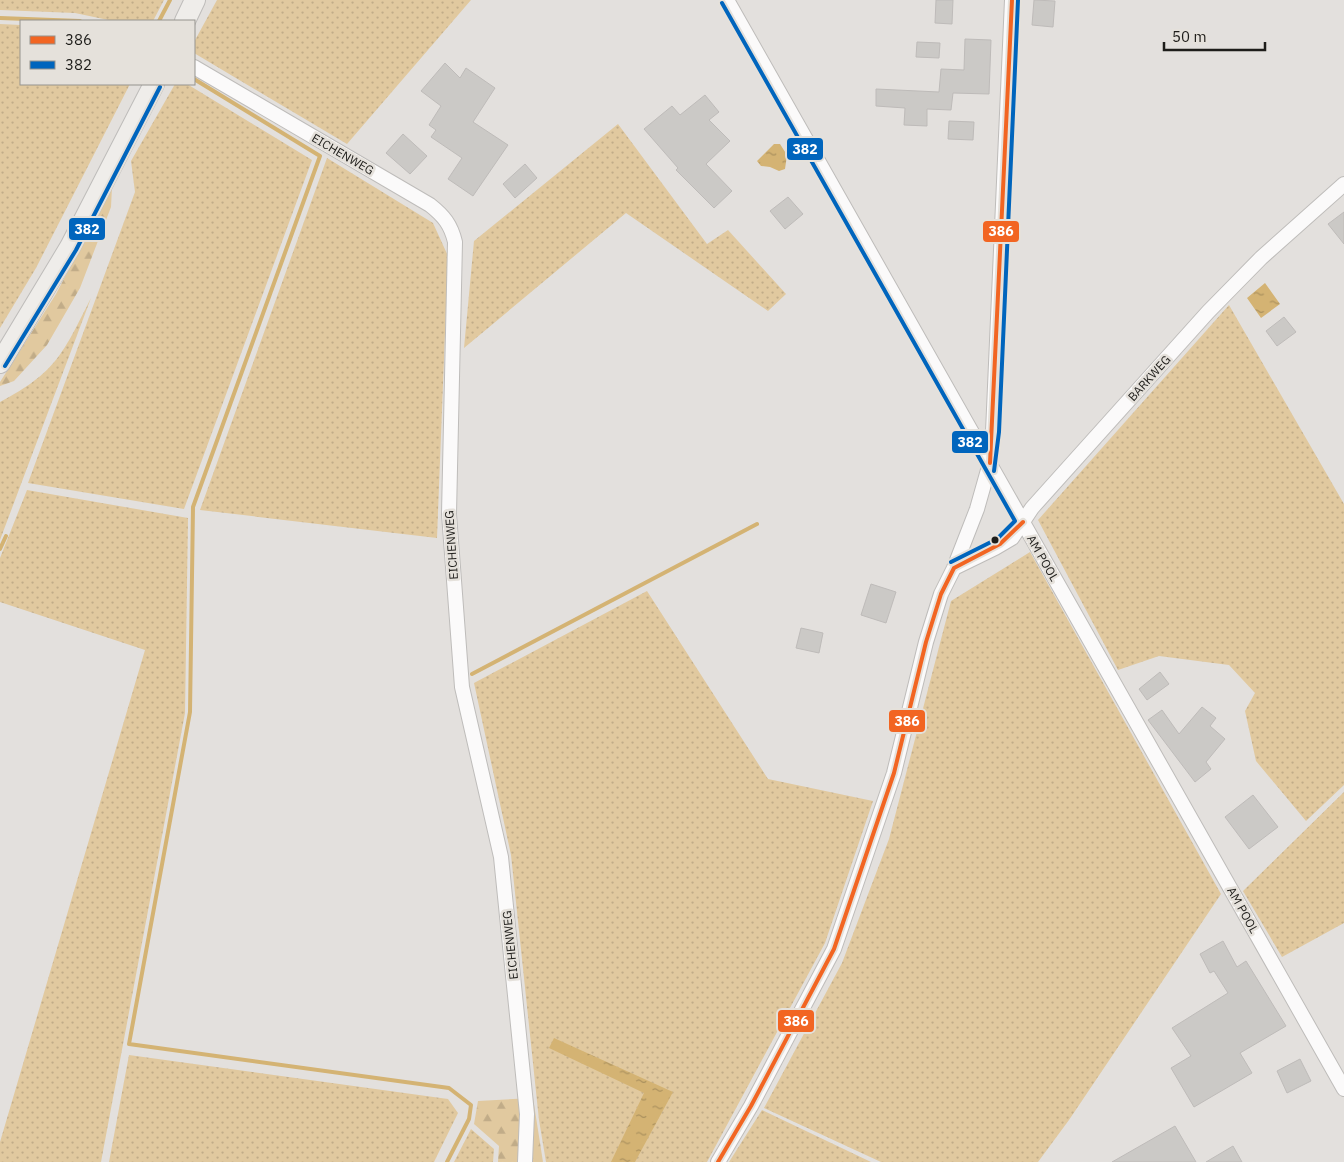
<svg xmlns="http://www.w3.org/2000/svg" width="1344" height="1162" viewBox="0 0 1344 1162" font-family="'IBM Plex Sans',sans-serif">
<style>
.grass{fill:url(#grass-dots)}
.forest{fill:url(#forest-firs)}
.water{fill:url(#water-ripples)}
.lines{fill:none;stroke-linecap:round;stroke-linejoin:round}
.stream{stroke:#d4b373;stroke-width:4}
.building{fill:#cbc9c6;stroke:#bebbb9}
.street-casing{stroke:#bebcba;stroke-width:16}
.secondary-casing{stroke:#bebcba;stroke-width:22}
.street{stroke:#fbfafa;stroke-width:14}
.secondary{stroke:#efedea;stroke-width:20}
.bus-1-casing{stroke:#e5e1db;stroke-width:8}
.bus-2-casing{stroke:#e5e1db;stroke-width:8}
.bus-1{stroke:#f26522;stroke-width:4}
.bus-2{stroke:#0065bd;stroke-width:4}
.bus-dot{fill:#1e1d1a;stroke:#e5e1db;stroke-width:2}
.labels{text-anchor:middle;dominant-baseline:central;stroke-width:5;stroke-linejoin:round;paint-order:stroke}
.street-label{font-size:12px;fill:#1e1d1a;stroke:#e5e1db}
.line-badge{stroke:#e5e1db;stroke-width:2}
.badge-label{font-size:14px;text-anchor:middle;font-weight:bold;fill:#fff}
</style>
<defs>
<pattern id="grass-dots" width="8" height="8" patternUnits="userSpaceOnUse" patternTransform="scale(1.25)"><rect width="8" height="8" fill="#e1c99f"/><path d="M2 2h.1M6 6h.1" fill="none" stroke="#c1ac88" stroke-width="1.8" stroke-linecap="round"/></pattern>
<pattern id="forest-firs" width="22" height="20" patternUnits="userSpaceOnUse" patternTransform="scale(1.25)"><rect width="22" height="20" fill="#e1c99f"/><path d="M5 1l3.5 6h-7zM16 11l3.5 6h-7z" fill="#c1ac88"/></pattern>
<pattern id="water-ripples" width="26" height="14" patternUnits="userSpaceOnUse" patternTransform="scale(1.25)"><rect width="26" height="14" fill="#d4b373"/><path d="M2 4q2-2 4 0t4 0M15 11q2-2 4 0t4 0" fill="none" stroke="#ab915e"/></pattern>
</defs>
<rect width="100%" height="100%" fill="#e3e0dd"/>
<path class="grass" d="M0,0h164l-11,21h-40l-38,-8 -75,-3z
M217,0h254l-124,144 -153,-91v-11z
M0,24l21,1v59h109l-94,184 -36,60z
M175,84h12l125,76 -128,349 -156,-26 107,-291 -4,-31z
M618,124l89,120 21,-14 58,64 -18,17 -142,-98 -162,135 10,-107z
M327,158l106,65 15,33 -11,282 -237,-28z
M91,298l-91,242v-138c57,-30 63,-49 91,-104z
M1229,305l115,199v281l-38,36 -50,-60 -11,-50 10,-18 -26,-28 -70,-9 -41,14 -80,-150z
M27,490l161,28 -3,195 -84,449h-101v-20l145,-492 -145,-48v-44z
M1030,552l191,342 -152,226 -31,42h-157l-117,-54 78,-145 47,-124 62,-238z
M647,591l121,188 105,22 -48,142 -118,219h-161l-7,-42 -28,-265 -37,-172z
M1344,792v131l-62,34 -39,-66z
M129,1055l319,44 10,14 -24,49h-325z
M762,1110l109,52h-142z
M471,1129l23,20 -1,13h-39z"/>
<path class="forest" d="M112,187l-1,20 -31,81 -33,57 -33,36 -14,5v-4l56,-88z
M533,1098l10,64h-45l1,-16 -25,-22 4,-23z"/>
<path class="water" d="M774,144h6l7,11 -2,14 -6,2 -9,-4 -9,-1 -4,-5z
M1265,283l15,21 -19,14 -14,-20z
M554,1038l119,54 -38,70h-24l33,-69 -95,-45z"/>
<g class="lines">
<path class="stream" d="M0,18l80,3
M159,21l11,-21
M194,79l126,77 -127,351 -3,205 -61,332 320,44 22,17 -2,14 -22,43
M0,549l6,-13
M472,674l285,-150"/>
</g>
<path class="building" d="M936,0h17l-1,24 -17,-1z
M1034,0l21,1 -2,26 -21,-2z
M965,39l26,1 -2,54 -36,-1 -2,17 -24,-1v17l-23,-1 1,-17 -29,-2v-17l63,3 2,-23 23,1z
M917,42l23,1 -1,15 -23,-1z
M445,63l15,15 6,-10 29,20 -22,34 35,23 -35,51 -25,-17 14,-21 -31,-21 5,-7 -7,-5 12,-19 -20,-15z
M705,95l14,17 -10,8 21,21 -24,23 26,27 -18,17 -38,-38 2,-2 -34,-39 28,-23 8,9z
M949,121l25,1 -1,18 -25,-1z
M403,134l24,22 -17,18 -24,-21z
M525,164l12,14 -22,20 -12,-14z
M788,197l15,17 -18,15 -15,-18z
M1344,212v32l-16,-20z
M1284,317l12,15 -19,14 -11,-15z
M871,584l25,8 -10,31 -25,-8z
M801,628l22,5 -4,20 -23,-5z
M1160,672l9,12 -22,16 -8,-11z
M1202,707l14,11 -6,8 15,13 -19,23 5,7 -16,13 -47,-62 14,-10 17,24z
M1253,795l25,32 -29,22 -24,-32z
M1223,941l14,26 9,-6 40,65 -46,27 12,20 -58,34 -23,-39 20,-12 -19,-28 56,-35 -14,-22 -4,2 -10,-19z
M1300,1059l11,22 -24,12 -10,-22z
M1175,1126l21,36h-84z
M1233,1146l9,16h-36z"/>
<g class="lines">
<g class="street-casing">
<path id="street" d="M727,0l617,1089
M194,67l236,138c14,11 21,20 25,37l-6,272 13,173 39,170 26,257 -2,48
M954,568l41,-20 17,-10 20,-30 176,-196 53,-54 83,-74
M718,1162l33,-56 83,-157 60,-176 32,-131 15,-48 13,-26 23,-59 13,-46 3,-31 19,-432"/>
</g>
<g class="secondary-casing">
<path id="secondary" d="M185,21l10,-21
M0,363l70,-116 84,-163"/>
</g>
<use href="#street" class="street"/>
<use href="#secondary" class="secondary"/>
<g class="bus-1-casing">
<path id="bus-1" d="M990,463l22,-463
M954,568l46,-24 23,-22
M718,1162l33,-56 83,-157 60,-176 32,-131 15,-48 13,-26"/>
</g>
<g class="bus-2-casing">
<path id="bus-2" d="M722,3l293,518 -18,18 -46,23
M5,366l71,-116 84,-163
M994,471l5,-39 19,-432"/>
</g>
<use href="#bus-1" class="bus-1"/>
<use href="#bus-2" class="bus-2"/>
</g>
<circle class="bus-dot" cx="995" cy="540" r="4.5"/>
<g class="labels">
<g class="street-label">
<text transform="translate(343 154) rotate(30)">EICHENWEG</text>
<text transform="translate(1149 378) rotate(-48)">BARKWEG</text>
<text transform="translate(451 545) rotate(-94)">EICHENWEG</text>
<text transform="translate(1043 558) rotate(60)">AM POOL</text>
<text transform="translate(1243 910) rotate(61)">AM POOL</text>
<text transform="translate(510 945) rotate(-96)">EICHENWEG</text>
</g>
</g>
<g class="line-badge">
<rect x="786" y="137" width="38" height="24" rx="5" fill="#0065bd"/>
<rect x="68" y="217" width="38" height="24" rx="5" fill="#0065bd"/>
<rect x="982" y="220" width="38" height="23" rx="5" fill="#f26522"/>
<rect x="951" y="430" width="38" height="24" rx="5" fill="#0065bd"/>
<rect x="888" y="709" width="38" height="24" rx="5" fill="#f26522"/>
<rect x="777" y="1009" width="38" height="24" rx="5" fill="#f26522"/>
</g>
<g class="badge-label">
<text x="805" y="154">382</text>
<text x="87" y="234">382</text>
<text x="1001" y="236">386</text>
<text x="970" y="447">382</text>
<text x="907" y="726">386</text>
<text x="796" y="1026">386</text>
</g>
<rect x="20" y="20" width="175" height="65" fill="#e5e1db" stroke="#95938e"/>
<rect x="30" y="36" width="25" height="8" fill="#f26522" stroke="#95938e"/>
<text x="65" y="45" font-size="15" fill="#1e1d1a">386</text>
<rect x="30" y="61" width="25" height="8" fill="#0065bd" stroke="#95938e"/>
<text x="65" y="70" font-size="15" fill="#1e1d1a">382</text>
<path d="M1164 42v8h101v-8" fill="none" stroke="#1e1d1a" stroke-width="2.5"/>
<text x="1172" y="42" font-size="15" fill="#1e1d1a" stroke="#e5e1db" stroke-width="4" paint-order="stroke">50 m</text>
</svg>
